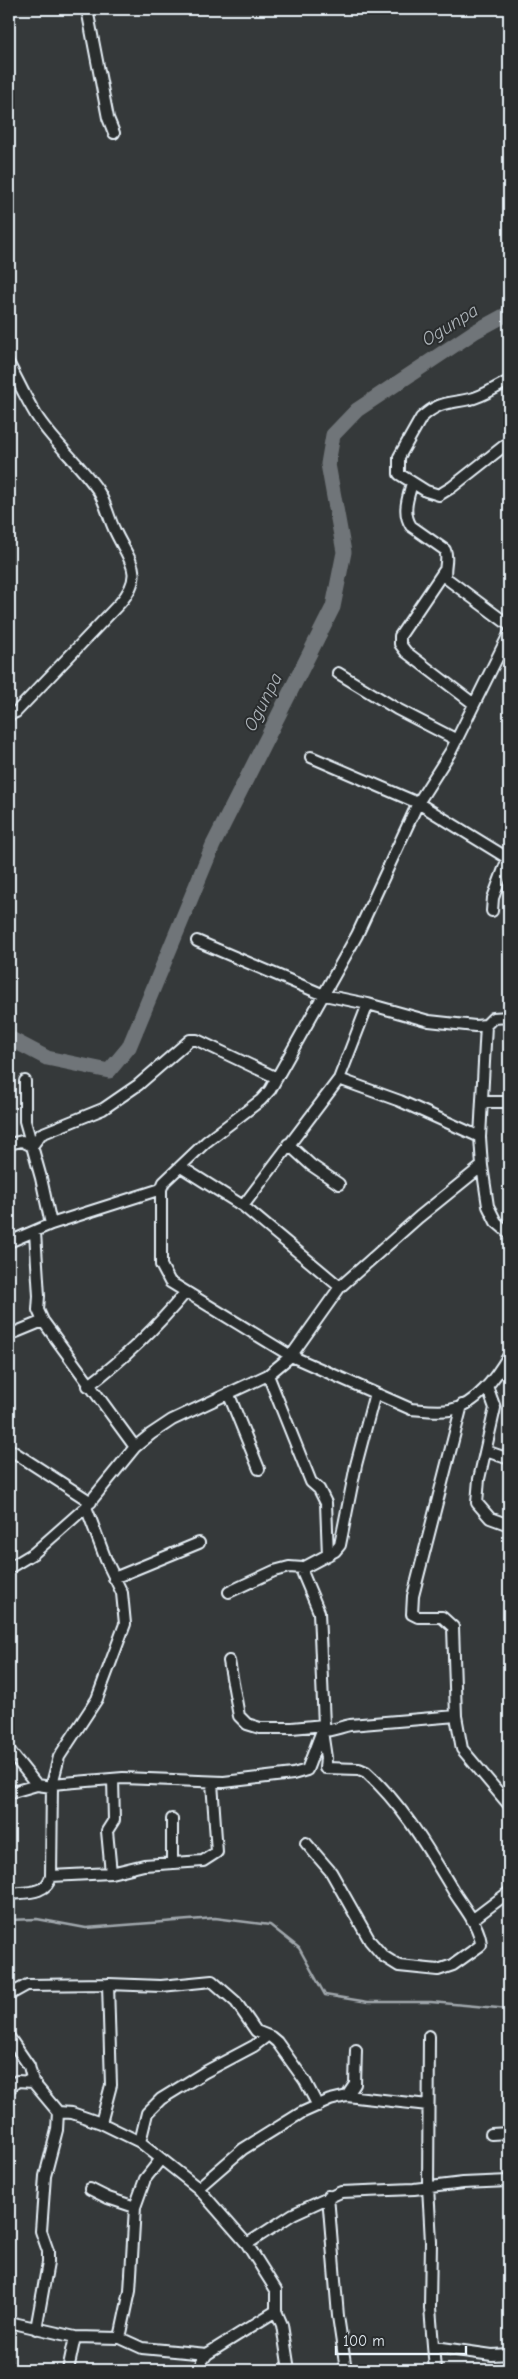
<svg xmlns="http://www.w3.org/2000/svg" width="518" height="2379" viewBox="0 0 518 2379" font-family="'Comic Neue',sans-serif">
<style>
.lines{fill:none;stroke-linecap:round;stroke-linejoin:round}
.stream{stroke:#a0a7ac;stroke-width:2.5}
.river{stroke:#707579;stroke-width:15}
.street-casing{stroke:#e8f1f8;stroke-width:14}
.street{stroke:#2a2d2e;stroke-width:10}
.labels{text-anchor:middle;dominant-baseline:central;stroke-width:4;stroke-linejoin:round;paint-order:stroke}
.water-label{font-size:19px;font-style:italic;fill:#acb3b8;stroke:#2a2d2e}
</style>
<rect width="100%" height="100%" fill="#35393a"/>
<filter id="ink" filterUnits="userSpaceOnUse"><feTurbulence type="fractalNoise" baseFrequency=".02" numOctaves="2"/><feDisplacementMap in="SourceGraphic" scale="10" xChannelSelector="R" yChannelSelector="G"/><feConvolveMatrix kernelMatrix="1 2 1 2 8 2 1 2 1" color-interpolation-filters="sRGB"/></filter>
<g filter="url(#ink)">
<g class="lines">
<path class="stream" d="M9,1920l28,-1 49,9 129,-10 55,7 29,23 26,47 43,7h63l78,7"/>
<path class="river" d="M9,1038l38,20 62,13 20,-24 84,-202 120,-238 11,-55 -16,-88 5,-29 24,-25 117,-78 35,-19"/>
<g class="street-casing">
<path id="street" d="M87,9l21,109 6,15
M9,364c9,17 17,35 27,51 17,27 43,48 61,74 9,13 11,28 18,42 14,30 31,42 5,72l-104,109 -7,3
M509,381c-12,5 -26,16 -39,18 -22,5 -31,2 -49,19l-22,39v17l27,17 13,4 13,-8 57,-45
M412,483c-4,15 -10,29 -1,43l34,24c4,9 -2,19 1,28l63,47
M444,571l-44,65v8l6,8 68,52
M509,634l-58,117 -33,52 -61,132 -87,155 -9,10 -55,42 -42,40 -3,7v76l9,17 121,74 120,53c12,1 27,3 39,1 27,-5 46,-33 59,-55
M338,673l59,36 60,31
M311,757l107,46 91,56
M492,911l1,-13 15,-40
M197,941l127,54 44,9 61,17 46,5 11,-1 7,-7 16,-1
M486,1025l-6,112 2,29 6,40 8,16 13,11
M339,1079l61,22 80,36
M25,1081v40l16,57 10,46
M484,1102h25
M9,1144l13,-3 10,5 9,-12 62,-25 35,-24 52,-45h7l80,38
M288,1144l23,21 28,19
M181,1167l62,39 97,81
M243,1206l96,-127 29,-75
M35,1232l4,64 -1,14 5,11 92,126
M9,1242l42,-18 110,-35
M9,1335l34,-14
M268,1375l43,107 8,7 7,14 2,52
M88,1386c37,-28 68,-58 98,-94
M487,1386l8,22 -16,71 -2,24 13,15 19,7
M229,1395l30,74
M462,1405l-49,191 -1,18 6,3h24l11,10 3,89 6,33 47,56
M9,1449l82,53
M486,1451l23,8
M9,1568l25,-15 52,-46 49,-60 16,-13 21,-14 96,-45 23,-19 49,-69 79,-70 63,-51
M114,1578l85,-35
M229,1592l45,-21 15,-4 14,1 32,-17 5,-6 16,-80 19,-72
M229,1661l10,55 8,8 13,4h32l32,-3
M322,1731c10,0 18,-4 28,-6l106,-9
M9,1750l28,35
M52,1784l71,-6 101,4 69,-8 14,-4 17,-45 -5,-113 -16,-38v-6
M9,1793l28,-8 15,2
M306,1843l25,29 39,69 13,15 16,10 39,4 15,-5 28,-20c-1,-19 -17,-37 -27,-53 -26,-43 -50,-86 -88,-120l-7,-3 -34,-1 1,-10 -4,-27
M172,1862v-43
M111,1873l-4,-42 7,-11 -1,-41
M51,1876l1,-92 7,-27 38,-58 28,-75 -3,-31 -16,-33 -20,-53
M9,1894c15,-2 38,1 42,-18l60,-3 33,-8 59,-4 14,-9 -5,-69
M472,1920l37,-28
M9,1995l18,-10 81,-1 53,2 51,-5 24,21 20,29 15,6 6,5 28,39 13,25
M429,2036l-1,150 3,56 -1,66 5,62
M9,2037l20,29 4,16 25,30 -1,18 -12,46 -4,55 7,20v12l-12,66
M9,2089l8,-8 16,1
M347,2096l8,-12 1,-34
M58,2112l14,1 29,10 39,19 58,46 49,56 29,46v21l6,14 7,45
M101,2123l10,-38 -3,-101
M491,2134l18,-1
M140,2142l7,-29 14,-14 44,-27 49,-26 13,-10
M198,2188l45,-39 58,-36 29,-13 17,-4 81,9
M90,2189l18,9 27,9
M328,2196l10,120 8,54
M247,2244l46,-30 48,-22 73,-3 49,-6 46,-2
M9,2322l66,15 45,1 22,10 65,6
M120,2338l10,-47 5,-84 10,-28 15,-19
M435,2347l57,8 17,-1
M68,2370l7,-33
M200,2370l2,-9 5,-7 69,-43"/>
</g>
<use href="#street" class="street"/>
</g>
</g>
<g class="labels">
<g class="water-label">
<text transform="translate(450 325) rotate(-32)">Ogunpa</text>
<text transform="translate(263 702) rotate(-63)">Ogunpa</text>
</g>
</g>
<rect width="518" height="2379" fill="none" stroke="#2a2d2e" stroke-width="30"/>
<rect x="15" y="15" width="488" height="2349" fill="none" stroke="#e8f1f8" stroke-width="2" filter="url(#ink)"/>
<path d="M336 2346v8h130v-8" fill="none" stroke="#e8f1f8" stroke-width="2.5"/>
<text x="343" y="2346" font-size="15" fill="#e8f1f8" stroke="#2a2d2e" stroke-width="4" paint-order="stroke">100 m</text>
</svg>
